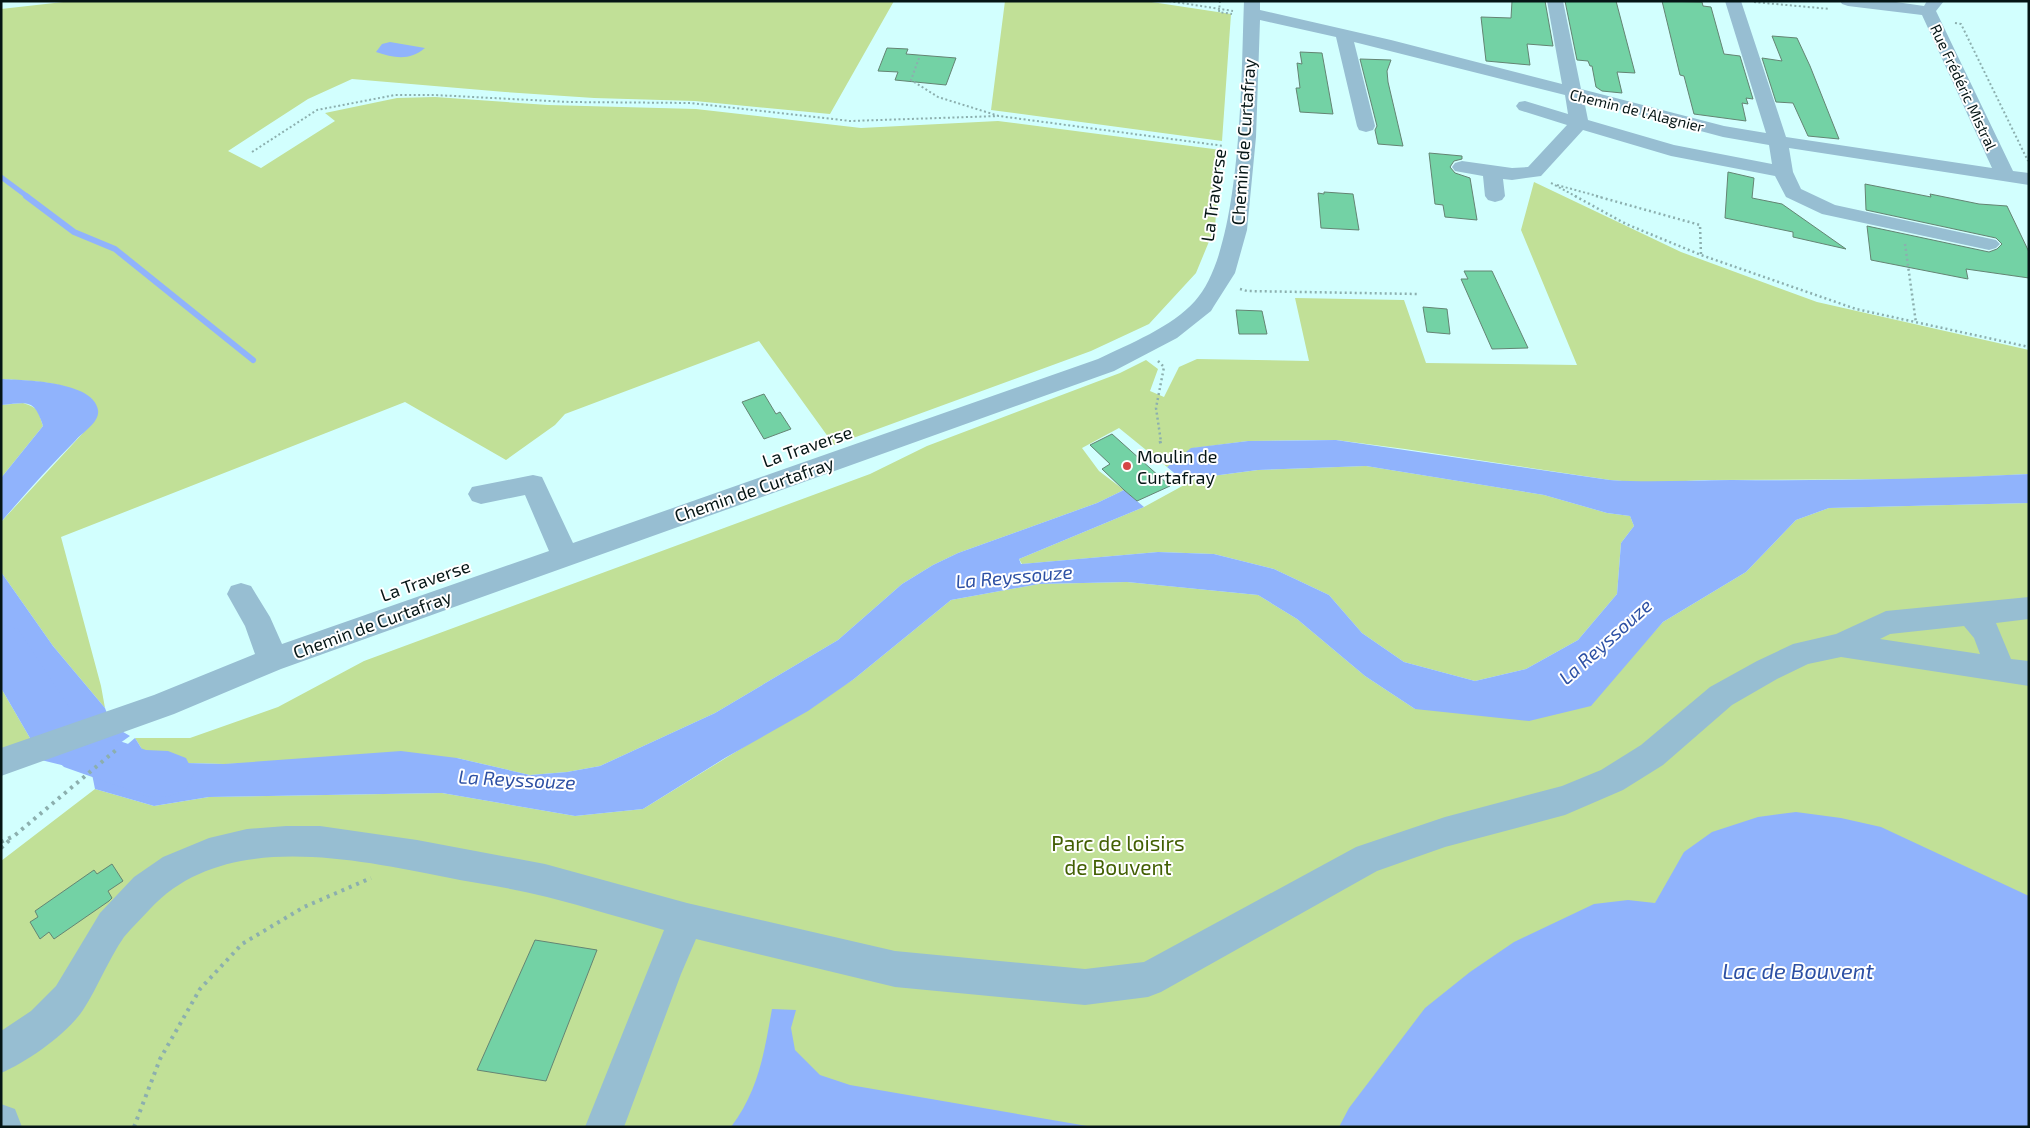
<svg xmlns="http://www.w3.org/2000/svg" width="2030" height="1128" viewBox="0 0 2030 1128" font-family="'Exo 2',sans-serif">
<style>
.green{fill:#c1e097}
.water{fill:#90b3fc}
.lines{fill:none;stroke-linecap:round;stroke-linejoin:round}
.stream-far1{stroke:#90b3fc;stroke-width:5}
.stream{stroke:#90b3fc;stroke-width:6}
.river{fill:#90b3fc;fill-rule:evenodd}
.building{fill:#73d2a5;stroke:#648473}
.path-far3{stroke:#8cafae;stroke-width:2;stroke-dasharray:2 2.5;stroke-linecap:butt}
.path-far2{stroke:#8cafae;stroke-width:2.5;stroke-dasharray:2 3;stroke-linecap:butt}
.path-far1{stroke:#8cafae;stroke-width:3;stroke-dasharray:2.5 4;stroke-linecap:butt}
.path{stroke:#8cafae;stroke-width:4;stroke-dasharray:3 5;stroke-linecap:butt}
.minor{fill:#97bed2;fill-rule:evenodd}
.poi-dot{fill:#d64645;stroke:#fff;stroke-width:2}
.labels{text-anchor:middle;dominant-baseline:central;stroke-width:4;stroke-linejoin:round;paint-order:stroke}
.far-street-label{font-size:15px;fill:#051515;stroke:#fff}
.street-label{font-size:18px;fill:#051515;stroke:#fff}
.poi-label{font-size:18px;fill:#051515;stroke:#fff;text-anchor:start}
.water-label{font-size:19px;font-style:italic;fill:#2d50a4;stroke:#fff}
.near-park-label{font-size:21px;fill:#425f03;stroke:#fff}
.near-water-label{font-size:22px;font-style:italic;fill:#2d50a4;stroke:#fff}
</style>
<rect width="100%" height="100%" fill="#d2fffe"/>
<path class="green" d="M72,1h822l-64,113 -135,-13 -101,-3 -89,-6 -153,-13 -44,20 -80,52 33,17 74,-47 -10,-8 72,-15 38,-1 113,8 148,4 165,19 137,-7 223,29 -6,77 -19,46 -47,51 -58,27 -257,94 -75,-104 -194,73 -10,11 -49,35 -101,-58 -344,135 40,149 4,22 -52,-62 -52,-74v-50l93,-101 -2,-22c-28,-18 -58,-18 -91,-20v-370z
M1005,1h140l86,13 -9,127 -231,-31z
M1534,182l147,70 136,50 212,48v124l-101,5 -223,1 -58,3 -37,-3 -205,-31 -69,-9h-24l-64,1 -54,7 -27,19 -48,-39 -37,20 17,23 25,19 -27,13 -139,50 -25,12 -31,19 -64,56 -123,73 -115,53 -33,6 -37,3 -73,-17 -233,6 -74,-2 -15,-24h55l88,-31 86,-46 506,-187 57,-28 193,-73 26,-13 12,9 -8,22 14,6 15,-30 18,-8 112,2 -14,-63 109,2 22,63 151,2 -56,-135z
M23,403c16,5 15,8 20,23l-42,52v-73z
M1366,466l178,29 63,18 23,3 4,10 -13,17 -4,51 -39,46 -52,29 -51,12 -71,-19 -42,-29 -33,-38 -55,-26 -60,-15 -56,-2 -136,12 -3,-5 125,-52 53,-29 61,-8z
M2029,503v624h-2028v-266l94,-72 59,17 55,-9 233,-4 133,23 68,-7 211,-130 97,-79 88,-16 88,-2 131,13 39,24 68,57 50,33 221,-57 27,-30 83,-50 50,-52 33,-12z
M1,688l33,57 -33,11z"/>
<path class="water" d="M390,42l35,6c-15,13 -31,10 -49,4l6,-8z
M1,379c22,1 93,2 97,31 2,12 -15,22 -22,30 -26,26 -51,54 -75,82v-44l42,-52c-9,-28 -15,-23 -42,-21z
M1336,440l274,40c41,3 81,0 122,0 99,1 198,-1 297,-6v29l-200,5 -33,12 -50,52 -83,50 -72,84 -62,15 -114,-12 -50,-33 -68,-57 -39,-24 -131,-13 -88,2 -88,16 -97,79 -46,32 -83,47 -82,51 -68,7 -133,-23 -233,4 -55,9 -59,-17 -3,-15 43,-36 15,24 74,2 177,-13 56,7 73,17 37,-3 33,-6 115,-53 123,-73 64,-56 31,-19 25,-12 139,-50 27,-13 20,17 -125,52 2,5 137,-12 56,2 60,15 55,26 33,38 42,29 71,19 51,-12 52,-29 39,-46 4,-51 13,-17 -4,-10 -23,-3 -63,-18 -178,-29 -108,4 -61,8 -18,-1 -12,-10 24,-19 57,-7z
M1,572l52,74 52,62 3,8 -74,29 -33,-57z
M113,726l17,10 -48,34 -45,-11z
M1796,812l45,6 40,9 148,69v231h-690l10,-19 76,-100 45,-36 44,-30 80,-38 34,-4 27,3 29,-51 28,-20 46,-15z
M772,1009l24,1 -5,18 4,22 25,25 30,10 243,42h-362c28,-37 33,-74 41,-118z"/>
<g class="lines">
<path class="stream-far1" d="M1,177l27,20"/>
<path class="stream" d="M26,196l48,36 41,17 138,111"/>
<path class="river" d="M1,624l17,5 51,78 30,27 47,16 22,1 18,7 8,16 -8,16 -18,7 -22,-1 -82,-29 -31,-30 -32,-52z"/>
</g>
<path class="building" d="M1512,1h33l8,45 -26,-2 3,21 -44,-4 -5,-44 30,1z
M1565,1h51l19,72 -18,-1 5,21 -20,-2 -6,-4 -4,-21h-2l-2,-5 -11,-1z
M1662,1l40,1 1,4 8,1 13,47 16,2 13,43 -7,-1 2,6 -6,-1 4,18 -52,-7 -10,-38 -4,-1z
M1772,36l25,2 13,28 29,73 -31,-3 -15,-33 -17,-1 -14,-44 20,3z
M887,48l21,1 -2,5 50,4 -10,27 -51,-5 3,-8 -20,-1z
M1300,52l22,1 11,61 -33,-2 -4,-24h4l-3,-25 5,1z
M1360,59l31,1 -4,11 1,11 15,64 -25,-2 -3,-14 2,-4z
M1429,153l33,3v3l-8,2 -4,6 5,6 15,5 7,42 -32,-3 -2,-12 -8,-1z
M1728,172l26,6 -2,20 30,6 64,45 -53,-12v-5l-68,-14z
M1865,184l66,13 -1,-3 49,10 28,2 22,46v26l-63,-9 2,10 -97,-19 -4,-34 122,26 8,-3 5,-5 -6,-6 -130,-28z
M1324,192l29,2 6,36 -38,-2 -3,-35 6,1z
M1464,271h28l36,77 -36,1 -31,-70h7z
M1423,307l24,2 3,25 -23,-2z
M1236,310l26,1 5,23h-28z
M764,394l12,20 4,-2 11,17 -27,10 -22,-37z
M1112,434l58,52 -33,15 -13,-11 -22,-21 8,-5 -20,-19z
M112,864l11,17 -15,10 4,7 -3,3 -55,38 -5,-7 -9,7 -10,-17 8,-5 -3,-6 59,-41 3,4z
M535,940l62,10 -51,131 -69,-11z"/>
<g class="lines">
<path class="path-far3" d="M1169,1l64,10
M1220,1l-1,11 13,2
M1754,2l76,7
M1955,23l6,1 67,137
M919,58l-8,22 27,17 61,19 225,30
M252,152l65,-42 78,-15h40l134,7 122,1 159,18 149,-5
M1551,183l26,14
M1557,185l44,12"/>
<path class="path-far2" d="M1575,196l51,28 75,31 155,54 173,38
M1596,196l104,29 1,30
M1905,244l11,79
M1240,289l7,2 170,3
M1158,361l6,6 -8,41 5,34"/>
<path class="path-far1" d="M1160,441l1,4"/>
<path class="path" d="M1,842l13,-6 102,-86
M1,848l11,-10
M134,1127l26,-68 40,-70 42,-45 62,-37 67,-29"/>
<path class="minor" d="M1244,1h16v9l131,30 171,44 -15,-83h16l18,88 143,37 42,7 -41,-132h16l45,136 206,31 -70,-153 -74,-9 -6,-2 -2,-3h49l35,5 3,-5h17l-8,10 77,160 16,2v12l-240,-37 4,24 8,17 34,16 161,35 4,4 -4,4 -7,2 -167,-36 -36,-17 -11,-21 -104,-20 -88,-26 -42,46 -29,4 -9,-1 2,17 -3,4 -7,2 -7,-2 -3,-4 -2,-20 -28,-5 -3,-4 3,-4 7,-2 50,7 16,-1 39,-42 -48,-15 -3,-4 3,-4 6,-1 43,13 -3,-19 -211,-53 21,84 -2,4 -7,2 -7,-2 -2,-4 -21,-89 -76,-17 -4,117 -9,93 -12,43 -21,33 -3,5 -34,27 -63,33 -833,298 -107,45 -173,62v-28l153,-53 101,-41 -10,-28 -18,-32 4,-8 10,-3 10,3 19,31 12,27 267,-93 -24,-56 -44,9 -9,-3 -4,-7 4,-7 61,-12 9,2 31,66 525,-184c31,-15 74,-32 97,-58 48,-53 46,-227 49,-300zM1584,100l139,37 46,8 3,19 -98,-19 -86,-25z
M2029,597v22l-33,4 15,36 18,2v25l-188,-29 -33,7 -31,15 -45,26 -69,60 -40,25 -58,25 -120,32 -68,24 -216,121 -13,5 -63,8 -190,-18 -199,-48 -15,35 -57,153h-39l79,-197c-39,-11 -78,-23 -117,-33 -34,-9 -68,-13 -102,-20 -93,-18 -222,-47 -295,32 -8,9 -18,18 -26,28 -16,23 -26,50 -41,73 -16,24 -56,52 -82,63v-42l30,-20 25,-25 44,-73 34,-36 29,-20 46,-19 38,-9 39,-3h34l97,14 128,24 142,39 208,48 190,18 59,-7 212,-115 89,-30 117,-31 39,-16 40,-25 69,-58 47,-26 36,-17 43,-10 50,-23zM1964,626l10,12 6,16 -100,-15 10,-5z
M1,1104l14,5 7,18h-21z"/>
</g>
<circle class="poi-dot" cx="1127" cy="466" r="5"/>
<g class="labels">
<g class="far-street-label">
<text transform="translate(1964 87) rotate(65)">Rue Frédéric Mistral</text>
<text transform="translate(1637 110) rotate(14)">Chemin de l'Alagnier</text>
</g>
<g class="street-label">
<text transform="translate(1243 142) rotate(-86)">Chemin de Curtafray</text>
<text transform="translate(1213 195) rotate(-82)">La Traverse</text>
<text transform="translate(807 446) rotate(-19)">La Traverse</text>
<text transform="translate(754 489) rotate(-19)">Chemin de Curtafray</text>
<text transform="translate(425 580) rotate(-19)">La Traverse</text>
<text transform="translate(372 624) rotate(-20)">Chemin de Curtafray</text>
</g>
<g class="poi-label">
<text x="1137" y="456">Moulin de<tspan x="1137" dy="21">Curtafray</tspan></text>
</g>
<g class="water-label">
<text transform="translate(1014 576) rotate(-5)">La Reyssouze</text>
<text transform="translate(1605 641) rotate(-42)">La Reyssouze</text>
<text transform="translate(517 779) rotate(3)">La Reyssouze</text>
</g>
<g class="near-park-label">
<text x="1118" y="842">Parc de loisirs<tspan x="1118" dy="24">de Bouvent</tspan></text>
</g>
<g class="near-water-label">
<text x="1798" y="970">Lac de Bouvent</text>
</g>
</g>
<rect width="2030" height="1128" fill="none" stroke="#051515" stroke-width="5"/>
</svg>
